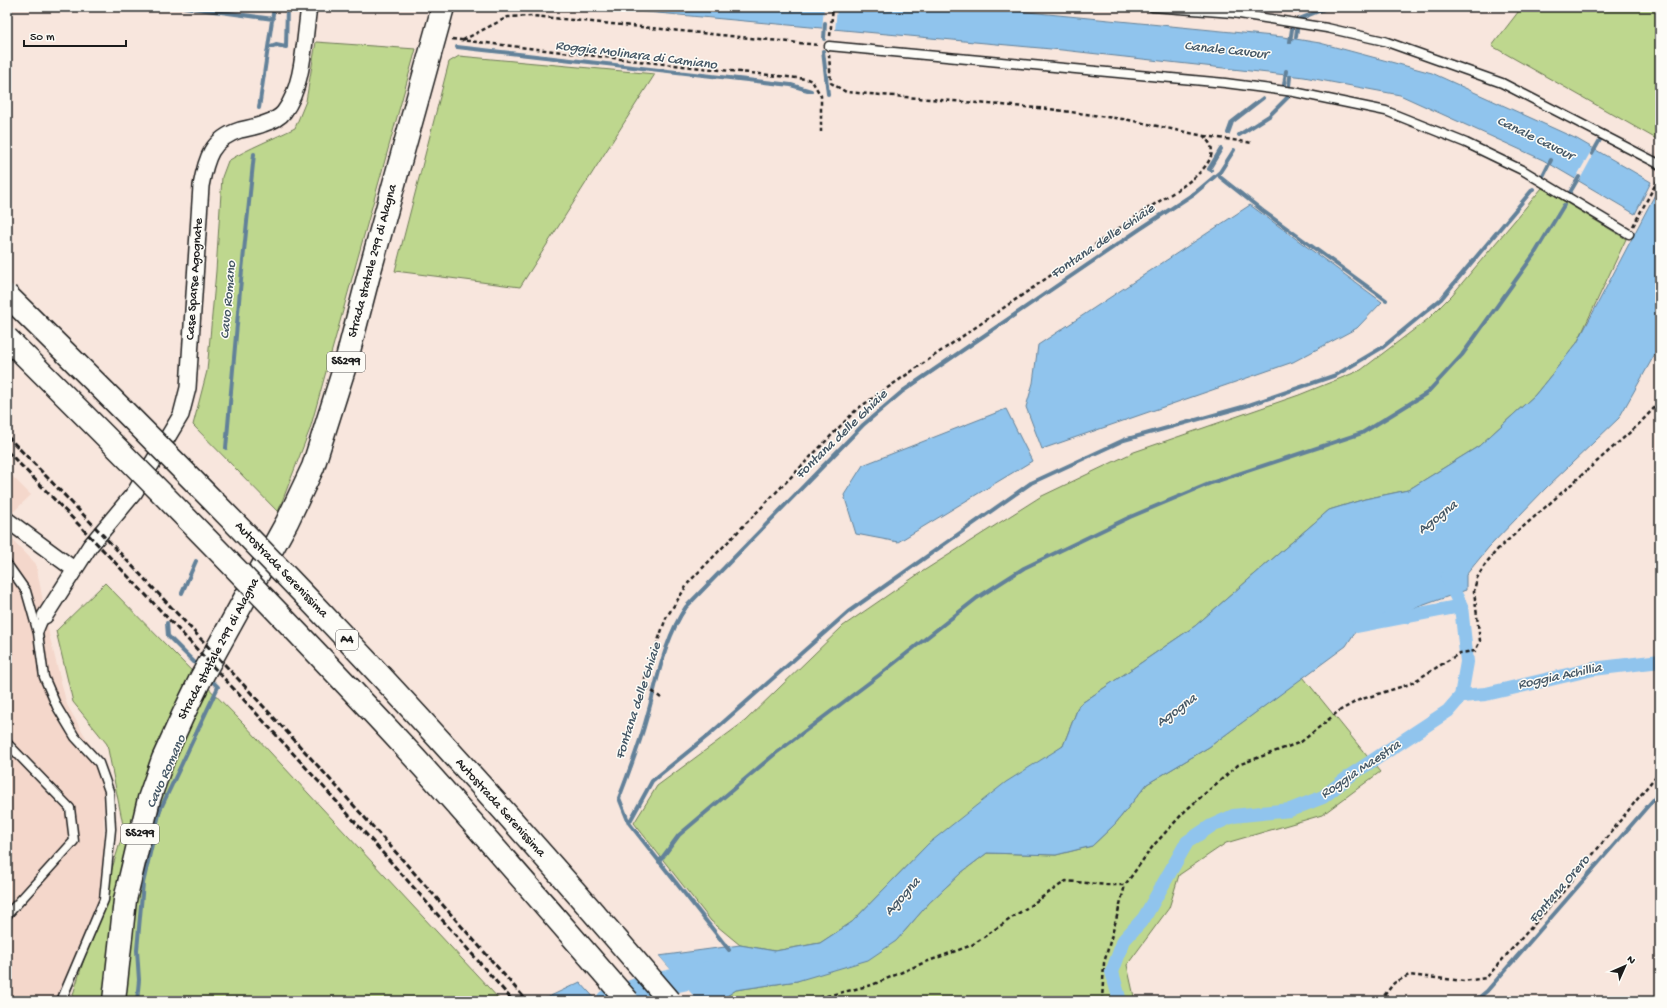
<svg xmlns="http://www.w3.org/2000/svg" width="1667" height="1008" viewBox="0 0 1667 1008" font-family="'Gochi Hand',sans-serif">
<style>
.built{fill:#f4d7cb}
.green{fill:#bed78e;stroke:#6d7a55}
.water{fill:#90c4ed;stroke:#628199}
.pier{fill:#f8e6dd}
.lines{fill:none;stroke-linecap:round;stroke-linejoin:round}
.stream{stroke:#628199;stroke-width:4}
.canal{stroke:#90c4ed;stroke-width:14}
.river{stroke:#90c4ed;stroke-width:24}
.lane-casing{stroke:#1c1c1c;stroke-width:11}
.street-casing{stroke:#1c1c1c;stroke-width:18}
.primary-casing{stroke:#1c1c1c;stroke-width:25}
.path{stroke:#1c1c1c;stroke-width:2.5;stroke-dasharray:4 3;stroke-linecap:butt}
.lane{stroke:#fdfcf7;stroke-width:8}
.street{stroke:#fdfcf7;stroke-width:15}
.primary{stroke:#fdfcf7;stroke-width:22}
.rail{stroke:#1c1c1c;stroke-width:3;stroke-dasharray:6 3;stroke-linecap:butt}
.highway-bridge-casing{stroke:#1c1c1c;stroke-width:25;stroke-linecap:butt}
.highway-bridge{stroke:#fdfcf7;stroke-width:22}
.labels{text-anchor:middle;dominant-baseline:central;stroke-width:3;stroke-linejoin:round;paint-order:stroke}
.shield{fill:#fdfcf7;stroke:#605f5e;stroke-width:1}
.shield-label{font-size:12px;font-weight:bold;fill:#1c1c1c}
.street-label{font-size:13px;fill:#1c1c1c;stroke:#fdfcf7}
.water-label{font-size:14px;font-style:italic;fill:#455765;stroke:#fdfcf7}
</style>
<rect width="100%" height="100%" fill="#f8e6dd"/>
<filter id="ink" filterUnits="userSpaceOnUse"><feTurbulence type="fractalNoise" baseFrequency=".025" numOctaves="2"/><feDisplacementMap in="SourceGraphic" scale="8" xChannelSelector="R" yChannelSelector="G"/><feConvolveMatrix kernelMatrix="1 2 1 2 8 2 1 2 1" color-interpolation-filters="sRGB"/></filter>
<g filter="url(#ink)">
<path class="built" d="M7,471l24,24 -24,23z
M7,534l29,30 13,70 18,71 36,62 2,134 -39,100h-59z"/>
<path class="green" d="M1522,7h138v134l-168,-95z
M316,42l100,7 -106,380 -32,83 -85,-87 14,-54 9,-100 6,-94 6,-16c21,-13 45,-22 67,-33l11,-27z
M459,56l196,18 -135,213 -125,-16 54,-209z
M1542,188l84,51 -49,104 -42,52 -56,51 -71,44 -43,9 -36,11 -134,116 -116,79 -16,41 -135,98 -76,78 -32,21 -45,8 -35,-6 -29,-24 -77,-98 23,-37 88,-65 98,-95 74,-51 123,-78 94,-45 165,-57 62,-25 67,-51 24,-24z
M105,583l139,141 257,277h-430l53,-171 -17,-86 -34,-42 -17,-71z
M1303,677l77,95 -58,43 -96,28 -47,32 -10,33 -42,57 8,36h-416l17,-11 61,-9 99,-40 33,-38 33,-31 25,-19 69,2 36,-9 23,-22 32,-40 62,-37z"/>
<path class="water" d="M592,7h384l307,30 37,6 112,30 145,66 74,43 -16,32 -92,-54 -143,-65 -96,-18 -242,-27z
M1660,185v160l-41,73 -73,70 -57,59 -23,28v15l-109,39 -11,17 -137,101 -62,37 -32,40 -23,22 -36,9 -69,-2 -25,19 -33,31 -33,38 -28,19 -71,21 -61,9 -17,11h-22l-38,-45 81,-11 35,6 45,-8 32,-21 76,-78 78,-62 57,-36 16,-41 116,-79 134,-116 36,-11 43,-9 71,-44 56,-51 42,-52z
M1250,205l132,97 -25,26 -64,34 -251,87 -16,-42 7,-24 5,-38z
M1006,409l26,52 -134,81 -42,-8 -12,-39 19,-30z
M580,982l17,19h-57z"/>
<path class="pier" d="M824,7h13l-2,24 -13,-1z
M1594,146l3,2 -19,35 -4,-2z
M658,955l1,1 39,45h-3l-38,-44z"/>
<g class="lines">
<path class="stream" d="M184,7l89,12
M1299,19l30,-12
M1296,37l1,-8
M824,39l1,-16
M1290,42l2,-13
M457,47l334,38 20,6
M268,48l8,-3 10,2 1,-40
M823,51l5,43
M1284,85l2,-14
M1289,86l1,-9
M259,108l15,-101
M1228,133l4,-11 31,-24
M1239,135l30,-19 19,-19
M1592,154l9,-16
M1211,170l-2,-1 12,-20
M1220,177l43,34 123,89
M1542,178l9,-18
M1569,194l10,-17
M226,448l14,-158 14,-136
M182,593l14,-32
M167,623l1,13 32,32
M629,823l23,-42 58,-47 138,-122 183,-129 93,-43 122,-34 90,-31 47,-28 58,-48 92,-110
M659,862l20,-27 97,-82 102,-77 99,-78 47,-30 106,-51 81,-34 151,-50 65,-40 35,-38 73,-102 29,-48
M729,950l-100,-127 -10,-25c10,-26 20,-52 27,-78 11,-37 18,-81 40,-113l177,-182 40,-34 237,-162 55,-36 25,-21 14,-22
M137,1001l2,-21 -2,-30 6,-67 17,-73 58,-123 -10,-10
M1475,1001l12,-10 173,-199"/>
<path class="canal" d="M1357,626l104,-20
M1461,696l25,-2 107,-25 67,-8
M1120,1001l-8,-29 12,-32 20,-22 43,-76 24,-16 22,-10 57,-6 33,-13 28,-22 97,-64 13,-15 6,-34 -6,-56 -14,-29"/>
<path class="river" d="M608,1001l37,-14 65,-14"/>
<g class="lane-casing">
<path id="lane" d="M1152,7l81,6 94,15 57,13 118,42 155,80 3,3
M829,46l396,37 69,9 92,19 80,32 58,28 105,63
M7,564l19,27 12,42
M45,616l-7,17 6,44 13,30 18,30 24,26 10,28 2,38 -7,71 -43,101
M7,743l63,65 4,33 -67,74"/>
</g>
<g class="street-casing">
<path id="street" d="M7,520l68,50
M45,616l45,-70 45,-54 46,-77 7,-27 13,-202c5,-27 10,-47 39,-56 8,-2 16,-3 23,-6 8,-3 16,-5 21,-12 20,-26 20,-72 25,-105"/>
</g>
<g class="primary-casing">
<path id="primary" d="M114,1001l11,-101 24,-101 14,-40 20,-44 18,-37 86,-156 26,-55 32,-101 24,-92 74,-267"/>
</g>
<path class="path" d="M1289,11l9,-4
M830,36l3,-29
M452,39l212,25 143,15 5,2 9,15v36
M463,40l45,-23 25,-1 286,29
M1205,136l48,7
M1656,185l4,2
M1633,226l27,-50
M661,698l-18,-14 23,-66 23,-36 168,-173 290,-200c16,-11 72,-39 64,-63 -1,-3 -5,-7 -7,-10l-75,-16 -80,-11 -203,-17 -15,-9 -2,-28
M806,1001l66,-16 51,-22 49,-18 94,-64 41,4h18l28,-39 33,-36 52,-45 63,-23 38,-31 20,-11 51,-16 50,-31 15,-2 5,-10 -6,-50 3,-13 9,-15 12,-14 138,-122 24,-25
M1102,1001l2,-38 12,-43 9,-35
M1380,1001l14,-18 15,-8 55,6 22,-3 76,-85 98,-122"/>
<use href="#lane" class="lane"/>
<use href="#street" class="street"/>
<use href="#primary" class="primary"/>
<path class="rail" d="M7,436c179,183 352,372 520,565
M7,451c175,178 343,362 506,550"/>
<g class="highway-bridge-casing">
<path id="highway-bridge" d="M7,295c110,108 219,217 325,329 116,122 228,249 338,377
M7,338c134,133 267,267 395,406 77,84 151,171 226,257"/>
</g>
<use href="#highway-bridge" class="highway-bridge"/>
</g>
</g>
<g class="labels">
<g class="shield">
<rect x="327" y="352" width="38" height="20" rx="3"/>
<rect x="336" y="630" width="22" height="20" rx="3"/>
<rect x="121" y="824" width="38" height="20" rx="3"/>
</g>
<g class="shield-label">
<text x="346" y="362">SS299</text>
<text x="347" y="640">A4</text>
<text x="140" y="834">SS299</text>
</g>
<g class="street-label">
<text transform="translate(373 261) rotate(-75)">Strada statale 299 di Alagna</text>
<text transform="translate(195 279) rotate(-86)">Case Sparse Agognate</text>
<text transform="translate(281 570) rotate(46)">Autostrada Serenissima</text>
<text transform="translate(219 649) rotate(-62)">Strada statale 299 di Alagna</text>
<text transform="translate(500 808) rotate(48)">Autostrada Serenissima</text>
</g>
<g class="water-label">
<text transform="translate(1226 51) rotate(6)">Canale Cavour</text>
<text transform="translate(636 56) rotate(7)">Roggia Molinara di Camiano</text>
<text transform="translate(1535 139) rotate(26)">Canale Cavour</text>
<text transform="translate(1103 242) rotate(-34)">Fontana delle Ghiaie</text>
<text transform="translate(229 300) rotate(-85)">Cavo Romano</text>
<text transform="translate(842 435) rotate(-44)">Fontana delle Ghiaie</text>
<text transform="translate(1438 518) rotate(-38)">Agogna</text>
<text transform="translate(1560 677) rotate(-12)">Roggia Achillia</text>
<text transform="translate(639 701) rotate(-72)">Fontana delle Ghiaie</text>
<text transform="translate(1177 711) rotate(-36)">Agogna</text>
<text transform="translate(1361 770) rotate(-34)">Roggia Maestra</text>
<text transform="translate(167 772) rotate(-66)">Cavo Romano</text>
<text transform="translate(1560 890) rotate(-49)">Fontana Orero</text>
<text transform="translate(903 897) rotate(-48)">Agogna</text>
</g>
</g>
<rect width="1667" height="1008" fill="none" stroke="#fdfcf7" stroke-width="24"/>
<rect x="12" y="12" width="1643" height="984" fill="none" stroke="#1c1c1c" stroke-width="1.5" filter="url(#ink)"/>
<g transform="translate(1625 966) rotate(45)" stroke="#fdfcf7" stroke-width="3" paint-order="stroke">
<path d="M0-3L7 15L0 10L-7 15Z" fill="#1c1c1c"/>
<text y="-6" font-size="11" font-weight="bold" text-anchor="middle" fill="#1c1c1c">N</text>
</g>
<path d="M24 40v6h102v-6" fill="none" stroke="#1c1c1c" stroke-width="2"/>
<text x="30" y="40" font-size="12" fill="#1c1c1c" stroke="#fdfcf7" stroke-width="3" paint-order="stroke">50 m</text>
</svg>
